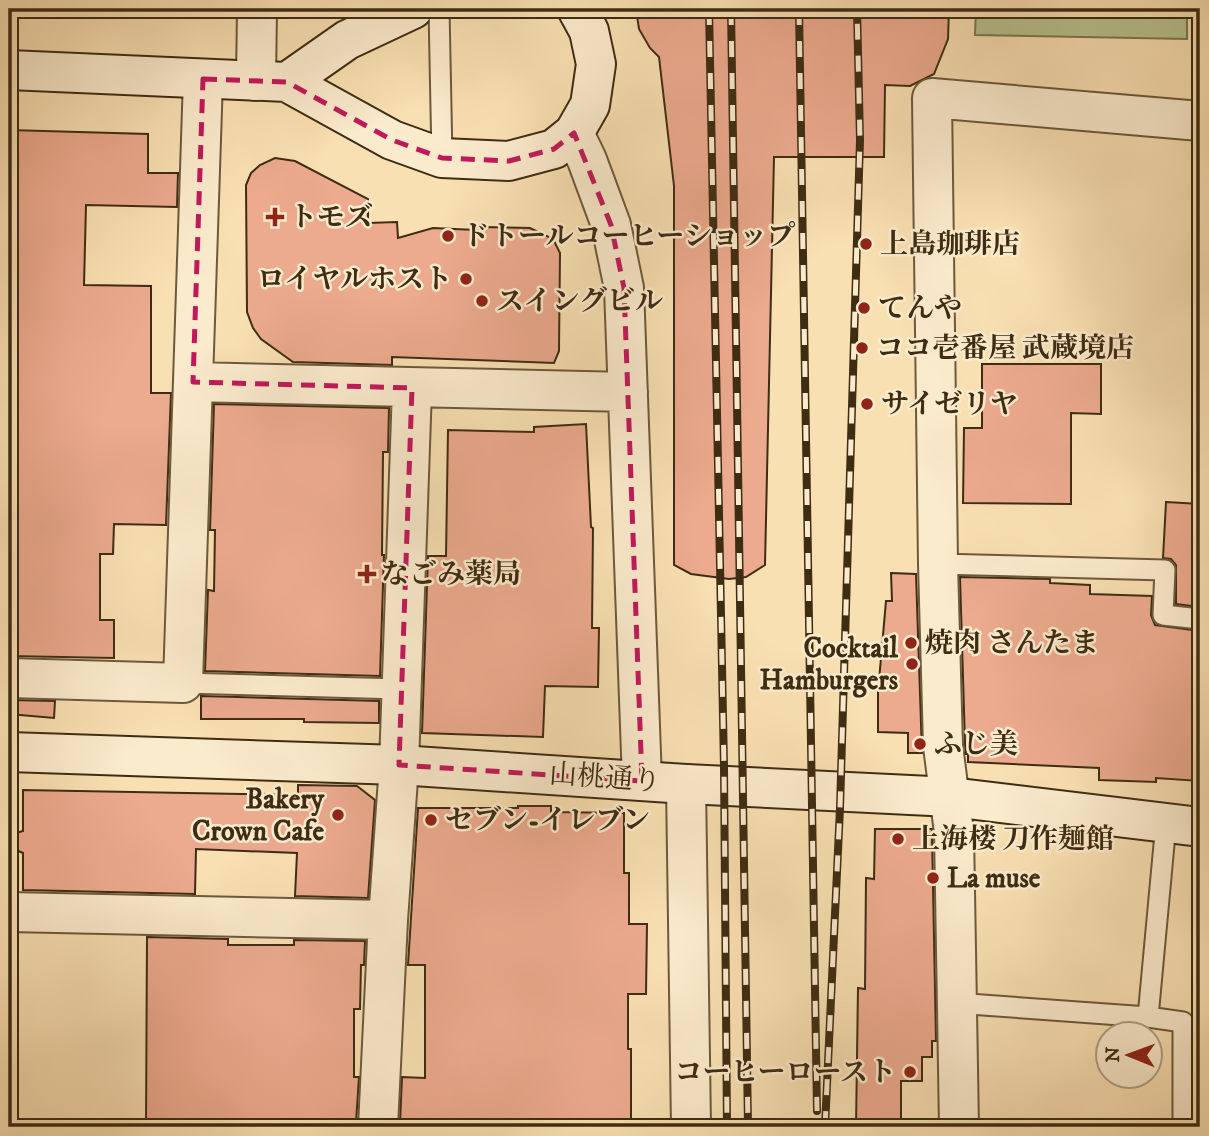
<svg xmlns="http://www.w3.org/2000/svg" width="1209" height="1136" viewBox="0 0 1209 1136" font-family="'IM FELL DW Pica','Noto Serif JP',serif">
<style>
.green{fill:#b8c390;stroke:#7b7852;stroke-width:2}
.building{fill:#ecaa8e;stroke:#3e2c13;stroke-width:2}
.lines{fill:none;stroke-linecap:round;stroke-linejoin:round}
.lane-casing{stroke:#6d593b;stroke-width:23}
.street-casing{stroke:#6d593b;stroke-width:42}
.secondary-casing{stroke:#3e2c13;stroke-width:42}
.lane{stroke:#fbebcd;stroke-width:19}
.street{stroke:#fbebcd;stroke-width:38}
.secondary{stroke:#fbebcd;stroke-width:38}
.rail-casing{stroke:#3e2c13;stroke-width:8}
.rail{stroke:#fbebcd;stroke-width:5;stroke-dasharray:16;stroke-linecap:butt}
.marked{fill:none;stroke:#c2185b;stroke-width:5;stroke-dasharray:14 9;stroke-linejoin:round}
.poi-dot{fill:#8f2418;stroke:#fbebcd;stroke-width:2.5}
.labels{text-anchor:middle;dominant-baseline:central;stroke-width:5;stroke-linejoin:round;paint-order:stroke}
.poi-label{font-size:28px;font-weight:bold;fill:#3e2c13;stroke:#fbebcd;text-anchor:start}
.street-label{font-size:28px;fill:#3e2c13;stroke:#fbebcd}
</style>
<rect width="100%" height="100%" fill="#f9e0b2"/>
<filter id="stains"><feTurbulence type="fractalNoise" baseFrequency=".00286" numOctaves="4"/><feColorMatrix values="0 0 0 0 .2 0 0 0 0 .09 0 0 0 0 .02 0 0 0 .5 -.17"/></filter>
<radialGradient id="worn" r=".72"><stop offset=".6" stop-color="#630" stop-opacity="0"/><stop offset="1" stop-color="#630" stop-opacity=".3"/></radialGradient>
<path class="green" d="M976,9h211v30l-212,-4z"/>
<path class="building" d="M636,9h313l-1,30 -14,35 -24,12 -25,-1 -1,72h-110l-9,408 -19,12 -17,2 -38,-5 -17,-9v-379l-15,-129 -9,-9 -11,-19z
M9,130l139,4v39h30l-1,34 -91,-2 -2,80 67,1v107h20l-5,132 -52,-1 -1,30h-13v66h14v38l-105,-2v-383l2,-108h-2z
M275,158l20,3 73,38v24l29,-1 1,16 35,-10 43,2 7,-3 47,1 23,11 7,14 -1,98 -5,12 -162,-6v8l-99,-3 -32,-23 -8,-11 -6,-16 -1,-127 5,-12 9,-8z
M982,364h119v50l-30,-1v91l-108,-1 1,-75h18z
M214,404l175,4 -1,44h-5l-1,103h2l-4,121 -175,-5 3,-81 6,1 1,-61h-5z
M586,424l5,103 2,1 -1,100h7l-1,59 -53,-1 -2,51 -121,-4 6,-177h18l2,-126 86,2v-5z
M1166,502l34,2v103l-24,-3v-39l-5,-6 -8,-1z
M891,573l25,1 6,179h-14v-20l-30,-1v-40l8,-91h6z
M960,577l90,2v4l40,2v9l62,2 -1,19 4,10 45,6v150l-44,-3v4l-57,-2v-12l-131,-6v-8h-2l-1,-10z
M201,696l178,5v22l-75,-1v-3h-103z
M9,700l46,1 -1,17 -45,-4z
M298,785l59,1 18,14 -7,98 -73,-2 2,-43 -101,-4 -1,45 -172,-4v-37l-14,-6v-12l14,-4v-41l275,5z
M518,806h33v6l73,1v60h5v51h18l-1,70h-18v55h3v75h-9v3h-39v-2l-39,-2h-144l2,-46 23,1v-113h-17l10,-157h100z
M875,829h57v5l4,207h-4v16h-10v24h-21v46h-45l2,-139 7,1 1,-111 8,1z
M147,937l81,2v6h66v-5l71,1 -1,24h-3l-1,44h-6v68h5l-3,46h-4v2h-50v2h-156z"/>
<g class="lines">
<g class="lane-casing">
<path id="lane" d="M439,9l3,149
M938,564l227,6 -2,45 37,4
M183,683l217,6
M955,1003l193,14 35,5v105
M1148,1017l18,-194"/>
</g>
<g class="street-casing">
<path id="street" d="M256,81l1,-72
M574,133l13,27 24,65 13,63 18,493
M193,382l435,10
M9,678l174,5 20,-604
M686,784l5,343
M9,912l379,8
M378,1127l10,-207 11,-155 13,-377
M959,1127l-5,-295 -11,-86 -5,-182 -6,-466 268,23"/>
</g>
<g class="secondary-casing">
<path id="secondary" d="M9,70l278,12 105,58 50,18 67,3 45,-12 20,-16 16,-28 6,-41 -7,-33 -12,-22
M287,82l60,-42 66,-31
M9,752l390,13 287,19 265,13 249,30"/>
</g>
<use href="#lane" class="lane"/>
<use href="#street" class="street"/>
<use href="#secondary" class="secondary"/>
<g class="rail-casing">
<path id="rail" d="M709,9l15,758 3,360
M731,9l17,1118
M799,9l18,1102
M825,1127l15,-319 20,-668 -3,-131"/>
</g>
<use href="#rail" class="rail"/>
</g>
<path class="marked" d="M203,79l84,3 105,58 50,18 67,3 45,-12 20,-16 37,92 13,63 18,493 -243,-16 13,-377 -219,-6z"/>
<g class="poi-dot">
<path d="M271.5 206.5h7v7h7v7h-7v7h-7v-7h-7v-7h7z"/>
<circle cx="448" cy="236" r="7"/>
<circle cx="866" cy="244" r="7"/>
<circle cx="466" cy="279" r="7"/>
<circle cx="482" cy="301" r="7"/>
<circle cx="864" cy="308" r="7"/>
<circle cx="862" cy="348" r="7"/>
<circle cx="867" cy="404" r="7"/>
<path d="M363.5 563.5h7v7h7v7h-7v7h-7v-7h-7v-7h7z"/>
<circle cx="911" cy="643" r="7"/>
<circle cx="912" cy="664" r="7"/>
<circle cx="920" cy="744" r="7"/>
<circle cx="338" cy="815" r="7"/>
<circle cx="431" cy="820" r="7"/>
<circle cx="898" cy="839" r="7"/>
<circle cx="933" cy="878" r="7"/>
<circle cx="910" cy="1072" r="7"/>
</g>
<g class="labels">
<g class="poi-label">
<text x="289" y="217">トモズ</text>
<text x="462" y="236">ドトールコーヒーショップ</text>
<text x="880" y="244">上島珈琲店</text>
<text x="452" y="279" text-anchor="end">ロイヤルホスト</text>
<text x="496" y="301">スイングビル</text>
<text x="878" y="308">てんや</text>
<text x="876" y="348">ココ壱番屋 武蔵境店</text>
<text x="881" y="404">サイゼリヤ</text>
<text x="381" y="574">なごみ薬局</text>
<text x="925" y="643">焼肉 さんたま</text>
<text x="898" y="648" text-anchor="end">Cocktail<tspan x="898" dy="32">Hamburgers</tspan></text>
<text x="934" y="744">ふじ美</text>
<text x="324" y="799" text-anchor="end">Bakery<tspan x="324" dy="32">Crown Cafe</tspan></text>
<text x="445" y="820">セブン-イレブン</text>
<text x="912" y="839">上海楼 刀作麺館</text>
<text x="947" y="878">La muse</text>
<text x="896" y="1072" text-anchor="end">コーヒーロースト</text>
</g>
<g class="street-label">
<text transform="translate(605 778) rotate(4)">山桃通り</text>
</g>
</g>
<rect width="1209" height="1136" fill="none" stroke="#f9e0b2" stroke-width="35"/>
<rect x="10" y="10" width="1188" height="1115" fill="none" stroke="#3e2c13" stroke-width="3.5"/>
<rect x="18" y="18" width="1174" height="1101" fill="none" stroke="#3e2c13" stroke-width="2"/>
<g transform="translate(1129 1055) rotate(271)"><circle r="33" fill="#fbebcd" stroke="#af9f83" stroke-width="2"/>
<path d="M0-5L12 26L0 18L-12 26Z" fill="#8f2418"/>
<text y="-10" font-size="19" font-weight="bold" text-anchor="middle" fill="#3e2c13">N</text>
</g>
<rect width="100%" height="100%" filter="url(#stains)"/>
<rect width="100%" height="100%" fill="url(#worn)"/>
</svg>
